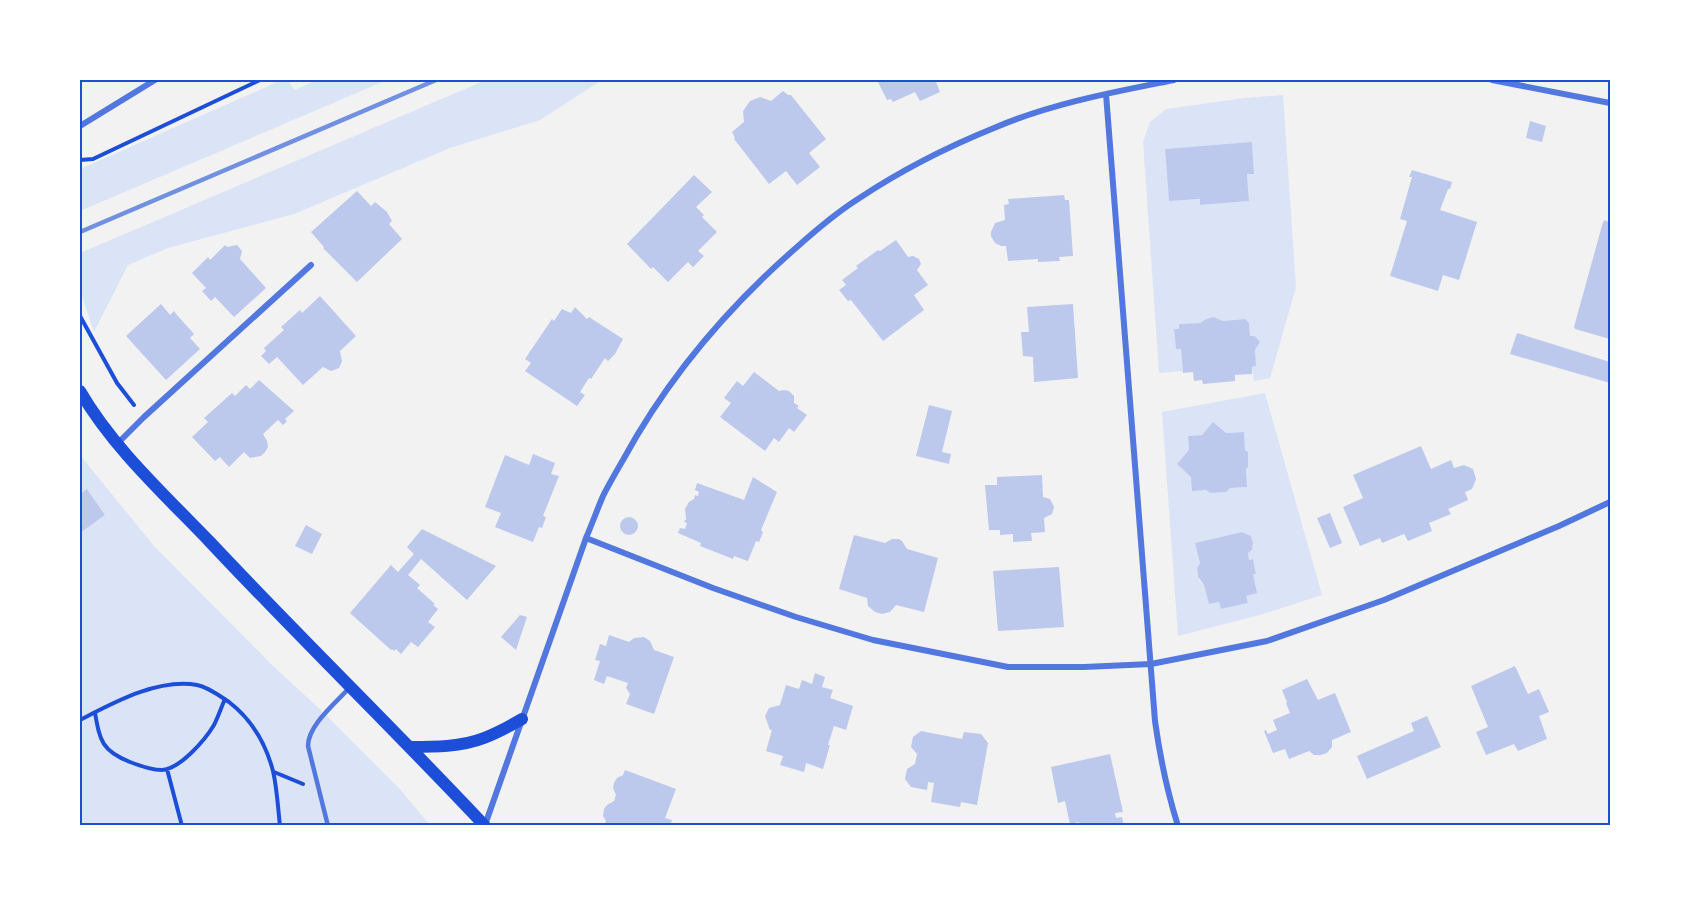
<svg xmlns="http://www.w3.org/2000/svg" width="1690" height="905" viewBox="0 0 1690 905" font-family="'Sofia Sans Condensed',sans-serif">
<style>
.green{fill:#dbe4f7;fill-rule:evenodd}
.building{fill:#bdc9ec}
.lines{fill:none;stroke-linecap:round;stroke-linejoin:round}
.path{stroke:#1d4ed8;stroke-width:4}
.service{stroke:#5277de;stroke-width:4.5}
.minor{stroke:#5277de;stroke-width:6}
.secondary{stroke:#1d4ed8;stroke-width:12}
.rail{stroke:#7290e2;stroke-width:4.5}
.neatline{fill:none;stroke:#1d4ed8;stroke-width:2}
</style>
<rect width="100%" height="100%" fill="#f2f2f2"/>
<path class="green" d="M281,80h7l6,10 23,-10h70l-307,131v-42l184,-81z
M486,80h116l-62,40 -90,28 -156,66 -126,34 -40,17 -34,67 -14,-42v-37z
M1283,95l13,192 -26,91 -16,3 -2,-14 4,-1 -1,-16 5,-8 -5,-6h-5l-1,-13 -4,-4 -22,2 -10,-4 -7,2 -6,4 -21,1v5l-5,1 2,19h5l2,22 -24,2 -16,-231 7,-20 16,-13 78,-11zM1252,143l2,31h-7l2,27 -48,4 -1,-6 -31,2 -4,-52z
M1265,393l57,202 -62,20 -82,21 -16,-224zM1213,423l13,10 17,-1 2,18 3,2v15l-2,2 1,18 -17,1 -4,4 -16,1 -4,-3 -17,-40 -1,-14 14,-1zM1242,532c7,2 12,6 11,14l-5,7 1,7 4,-1 3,14 -3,1 -7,22 2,7 -27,6 -2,-7 -10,2 -5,-19 -4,-3 -3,-7v-7l3,-6 -5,-19z
M80,455l74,91 118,119 53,49 74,74 31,37h-350v-292l25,-18 -18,-26 -7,5z"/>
<path class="building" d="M877,80h65l-6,2 4,10 -20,9 -5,-9 -22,10 -2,-3 -4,1z
M783,91l5,4h3l35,44 -17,14 11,14 -23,18 -11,-14 -17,13 -35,-45 1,-1 -3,-6 12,-10 -1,-11 7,-10 10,-4 11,4z
M1530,121l16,5 -4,16 -16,-4z
M1252,142l2,32h-7l2,27 -49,4v-6l-31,2 -4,-52z
M1412,170l40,12 -2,7h-2l-8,21 37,12 -18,58 -16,-5 -5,16 -48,-15 17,-55 -7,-2 12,-42h-3z
M694,175l18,17 -16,15 8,8 -2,2 15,15 -19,19 6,5 -11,11 -5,-5 -20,20 -15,-15 -2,2 -24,-25z
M357,191l14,15 4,-4 12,10 5,9 -3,3 13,15 -45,43 -34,-34 1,-1 -13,-15z
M1064,195l1,5h4l4,56 -14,1 1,4 -22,1v-3l-30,2 -2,-15h-5l-6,-3 -4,-7v-4l4,-9 10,-3 -1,-15 5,-1 -1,-5z
M1605,220l5,3v116l-35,-10 -1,-2 29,-105z
M896,240l12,17 5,-1 6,3 2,5 -4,6 11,15 -14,10 10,15 -41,31 -32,-41 -3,1 -9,-11 7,-5 -4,-5 16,-12 -2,-2 22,-16 2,1z
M225,245l2,2 10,-2 5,6 -2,8 26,29 -32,29 -19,-20 -4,4 -9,-10 4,-3 -14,-15 16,-16 2,3z
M320,296l36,40 -16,15 2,10 -3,7 -8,3 -8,-4 -20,18 -26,-28 -8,7 -8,-8 5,-5 -2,-3 20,-18 -3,-3 19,-17 2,3z
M161,304l9,11 4,-4 3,4 17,19 -4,4 10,11 -34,31 -40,-44z
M1073,304l5,74 -44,4 -1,-25 -10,-1 -2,-24h8l-2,-25z
M575,307l12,12 2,-2 34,22 -8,15 -7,7 -3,-3 -14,21 -2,-1 -9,14 5,3 -8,11 -52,-35 6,-8 -6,-4 27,-40 2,2 8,-12 9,4z
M1213,317l10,4 22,-2 4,4 1,13h5l5,6 -5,8 1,16 -4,1v7l-17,1v6l-32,3 -1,-4 -8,1 -1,-9 -10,1 -2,-24h-5l-2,-20h5v-5l21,-1 6,-4z
M1517,333l93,29v21l-100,-29z
M754,372l25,19 5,-1 5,1 5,5v7l5,3 -2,2 10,7 -13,17 -5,-4 -10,14 -5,-4 -9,13 -45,-34 11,-14 -7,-5 13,-17 6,5z
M259,380l35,31 -9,8 2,2 -4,4 -5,-5 -15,14 4,7 1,6 -3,5 -4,4 -11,2 -6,-6 -15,15 -9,-10 -5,4 -23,-24 16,-15 -4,-4 28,-25 3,3 11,-11 4,4z
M929,405l23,6 -10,41 9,2 -2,10 -33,-8z
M1213,422l13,11 18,-1 1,18 3,2v15l-2,2 1,18 -17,1 -4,4 -16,1 -4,-3 -14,1 -1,-14 -14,-13 12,-14 -1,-14 14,-1z
M1421,446l10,23 20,-9 3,8 10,-3 9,4 3,10 -4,10 -7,3 3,8 -20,9 3,5 -22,9 3,8 -24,10 -4,-7 -22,9 -2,-5 -20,8 -17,-39 20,-9 -10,-23z
M533,454l22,9 -4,11 8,2 -16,40 3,1 -4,11 -3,-1 -6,15 -38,-15 6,-14 -16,-6 20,-52 24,10z
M1042,475l1,22 7,2 4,8 -2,7 -8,4 1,14 -14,1 1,8 -19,1v-8l-13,1v-5h-11l-4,-45h12v-8z
M753,477l24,15 -16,38 2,2 -4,10 -3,-1 -8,20 -14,-5 -1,3 -33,-13 1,-3 -23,-10 2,-5 5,1 2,-6 -3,-1 2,-3 -1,-10 4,-7 5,-3 1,-4 3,1 1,-4 -4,-2 2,-7 47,17z
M87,489l18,26 -25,18v-39z
M1330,513l12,30 -12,5 -13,-30z
M620 526a9 9 0 1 1 18 0a9 9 0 1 1-18 0Z
M306,525l16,9 -10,20 -17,-8z
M422,529l74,37 -29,34 -46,-41 -13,16 12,10 -3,3 18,16 -2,1 5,4 -10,13 7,5 -17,20 -7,-5 -10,12 -5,-5 -2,2 -2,-2 -1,1 -41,-37 41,-48 7,7 16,-18 -7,-7z
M1242,532l9,4 2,7 -1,7 -4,3 1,7 4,-1 3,15h-3l4,19 -11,3 2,7 -27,6 -2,-7 -10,2 -5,-19 -6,-8 -1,-9 3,-5 -5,-20z
M854,535l31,8 7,-4h7l3,2 5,8 31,9 -14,54 -28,-7 -6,7 -8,2 -7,-2 -7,-6 -1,-8 -28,-9z
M1059,567l5,60 -66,4 -5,-60z
M520,615l7,2 -11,33 -15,-13z
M609,635l20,7 5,-4 10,-1 6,4 4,9 20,7 -20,57 -28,-10 4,-10 -4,-6 2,-5 -21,-7 -3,8 -10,-4 6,-19 -5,-1 5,-16 6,2z
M1515,666l13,28 11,-5 10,23 -10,4 8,23 -29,12 -4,-7 -28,11 -10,-23 12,-5 -17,-41z
M815,673l10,4 -3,10 11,3 -3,8 23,8 -7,24 -12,-4 -6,19h2l-7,24 -17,-6 -2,9 -24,-7 3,-9 -17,-5 6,-21h-2l-5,-14 4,-8 11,-3 6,-20 13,4 3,-9 10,4z
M1307,679l11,21 17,-7 16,39 -19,8v7l-5,6 -6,2h-7l-5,-4 -20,8 -4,-10 -12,4 -9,-22 2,-1 2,4 9,-4 -4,-10 17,-7 -4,-10 1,-1 -5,-12z
M1427,716l14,31 -74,32 -10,-23 57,-25 -3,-8z
M921,731l41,8 2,-7 17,2 7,9 -11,62 -16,-3 -1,5 -29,-5 3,-19 -6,-1 -1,8 -16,-3 -6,-8 2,-10 8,-5 2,-10 -6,-7 2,-10z
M1110,754l13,58 -8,1 1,5 6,-1 2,9h-44l-1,-4 -9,2 -5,-23 -7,2 -7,-36z
M625,770l51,19 -11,29 7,2 -2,6h-66l2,-5 -3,-5 1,-7 3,-4 7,-4 2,-6 -3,-7 1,-5 3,-5 6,-3z"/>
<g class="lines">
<path class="path" d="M80,160l13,-1 167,-79
M80,316l37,67 17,22
M95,713c5,28 7,38 35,49 10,4 21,8 32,8 18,-1 43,-30 52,-45 4,-8 7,-17 11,-26
M80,720c33,-17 78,-42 117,-35 11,2 23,11 32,17 22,17 37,42 44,69 4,17 5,37 7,55
M167,769l15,57
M274,772l29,12"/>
<path class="service" d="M328,826l-20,-80c0,-21 28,-43 42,-59"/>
<path class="minor" d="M1492,80l118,23
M1106,94l49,627c5,36 12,70 23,105
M80,126l75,-46
M118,443l26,-26 167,-152
M586,538l127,50 83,29 77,23 135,27h76l67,-3 116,-23 117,-41 175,-74 51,-24
M485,825l101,-287c6,-14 11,-28 17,-42 6,-12 13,-24 20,-36 44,-81 104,-152 174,-213 19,-17 39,-34 61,-48 42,-28 89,-52 136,-71 58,-25 120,-36 180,-48"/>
<path class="secondary" d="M80,391c33,57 85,104 130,151 90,96 185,188 275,284
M410,747c24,0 51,0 74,-9 13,-5 26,-12 38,-19"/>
<path class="rail" d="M80,232l356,-152"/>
</g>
<rect width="1690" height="905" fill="none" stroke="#ffffff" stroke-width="162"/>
<rect x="81" y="81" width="1528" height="743" class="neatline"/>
</svg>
